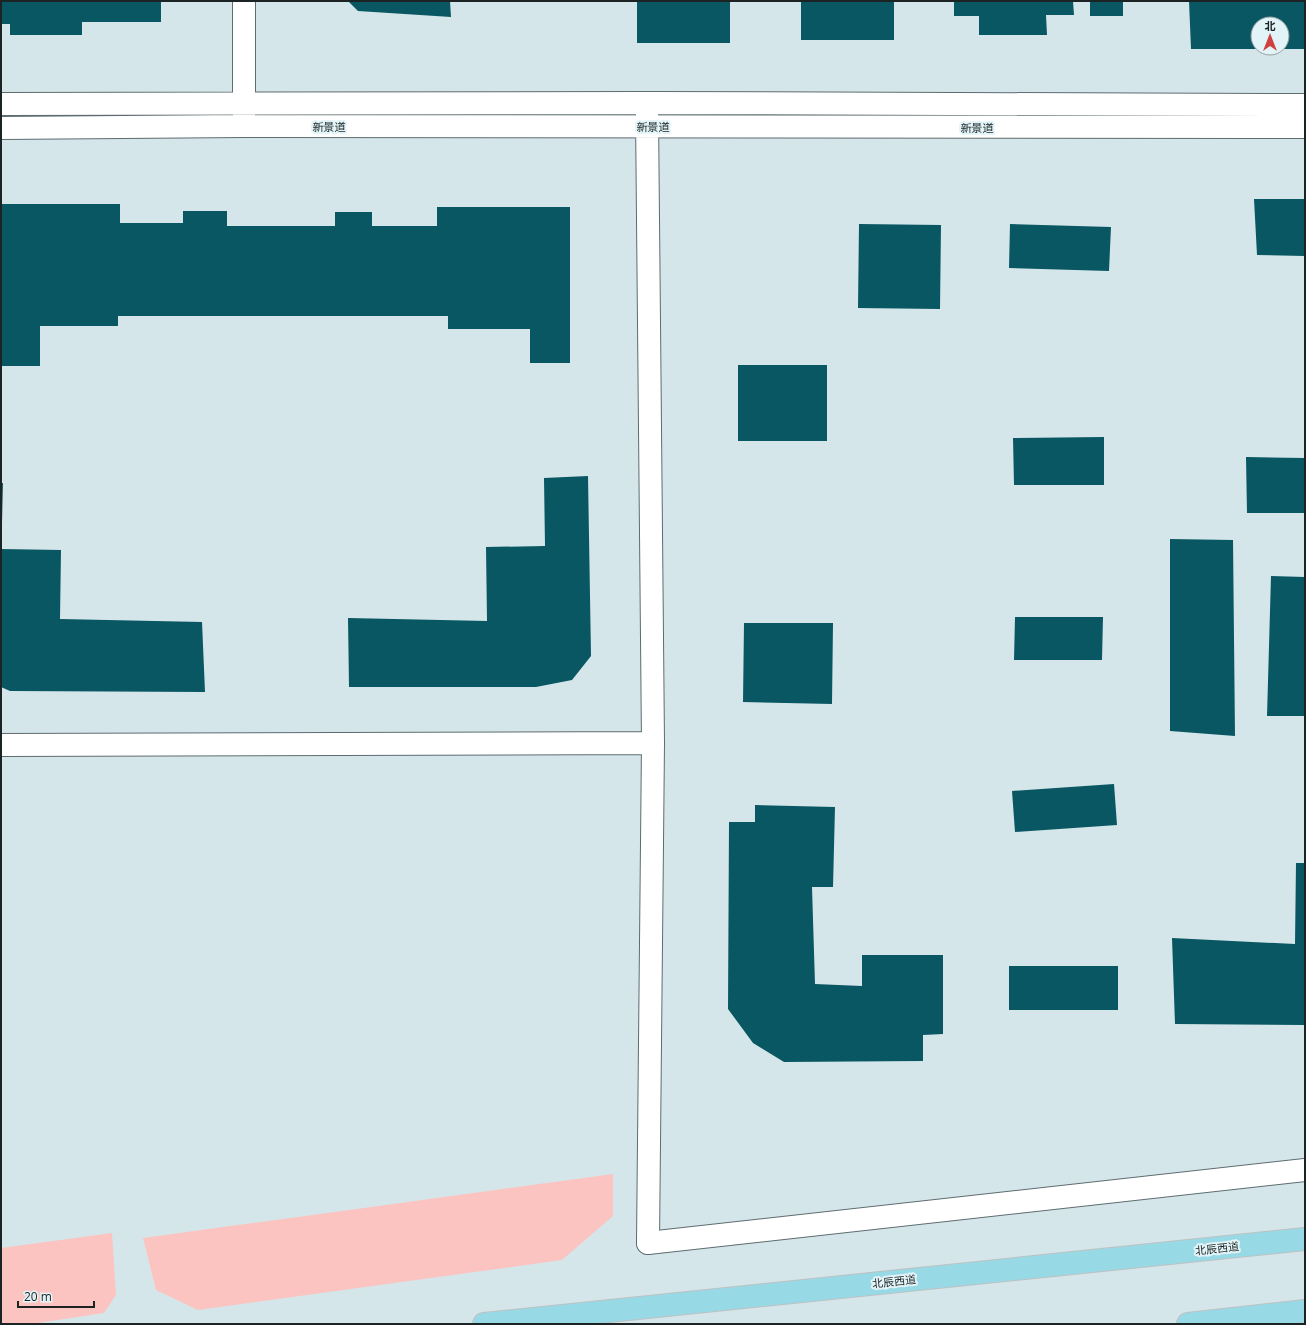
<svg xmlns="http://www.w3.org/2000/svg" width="1306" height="1325" viewBox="0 0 1306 1325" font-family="'Open Sans','Noto Sans SC',sans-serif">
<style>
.grass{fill:#fbc4c0}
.building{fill:#085763}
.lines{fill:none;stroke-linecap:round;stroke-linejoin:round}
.street-casing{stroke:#5d6c6f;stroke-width:24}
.secondary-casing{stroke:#5d6c6f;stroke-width:24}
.primary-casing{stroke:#bfc1c2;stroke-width:24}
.street{stroke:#fff;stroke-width:22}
.secondary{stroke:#fff;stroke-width:22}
.primary{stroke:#97dae6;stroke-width:22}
.labels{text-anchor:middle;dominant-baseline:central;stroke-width:4;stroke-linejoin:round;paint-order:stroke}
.street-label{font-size:11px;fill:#1c2324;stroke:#e2f4f7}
</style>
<rect width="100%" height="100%" fill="#d5e6ea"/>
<path class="grass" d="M613,1174v42l-51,44 -364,50 -42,-20 -13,-52z
M112,1233l4,62 -12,18 -73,11h-30v-76z"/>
<path class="building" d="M1,1h160v21h-79v13h-72v-11h-9z
M348,1h102l1,16 -93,-6z
M637,1h93v42h-93z
M801,1h93v39h-93z
M954,1h119l1,14h-28l1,20h-68v-19h-25z
M1090,1h33v15h-33z
M1189,1h116v48h-23v-25h-24v25h-67z
M1254,199h51v57l-48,-1z
M1,204h119v19h63v-12h44v15h108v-14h37v14h65v-19h133v156h-40v-34h-82v-13h-330v10h-78v40h-39z
M859,224l82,1 -1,84 -82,-1z
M1010,224l101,3 -2,44 -100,-3z
M738,365h89v76h-89z
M1104,437v48h-90l-1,-47z
M1246,457l59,1v55h-58z
M588,476l3,180 -19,24 -36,7h-187l-1,-69 139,3 -1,-74 59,-1 -1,-68z
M1,483h2l-1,40h-1z
M1170,539l63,1 2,196 -65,-5z
M1,549l60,1 -1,69 142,3 3,70 -195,-1 -9,-4z
M1271,576l34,1v139h-38z
M1015,617h88l-1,43h-88z
M744,623h89l-1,81 -89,-2z
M1114,784l3,41 -102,7 -3,-41z
M755,805l80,2 -2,80h-21l3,97 47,2v-31h81v79l-20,1v26l-139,1 -31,-19 -25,-34 1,-187h26z
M1296,863h9v162l-130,-1 -3,-86 123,6z
M1009,966h109v44h-109z"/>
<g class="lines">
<g class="street-casing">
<path id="street" d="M648,1243l657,-73"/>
</g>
<g class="secondary-casing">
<path id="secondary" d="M1,104l646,-1 658,2
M647,113l6,630 -5,500
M244,118v-117
M1,128l243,-2 1061,1
M1,745l652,-2"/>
</g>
<g class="primary-casing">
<path id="primary" d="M484,1324l821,-85
M1188,1324l117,-13"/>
</g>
<use href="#street" class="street"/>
<use href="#secondary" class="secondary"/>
<use href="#primary" class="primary"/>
</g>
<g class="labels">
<g class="street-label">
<text x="329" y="126">新景道</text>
<text x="653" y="126">新景道</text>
<text x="977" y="127">新景道</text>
<text transform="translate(1217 1248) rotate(-6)">北辰西道</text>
<text transform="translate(894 1281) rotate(-6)">北辰西道</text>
</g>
</g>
<rect width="1306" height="1325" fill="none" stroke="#1c2324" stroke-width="4"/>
<g transform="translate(1270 36)"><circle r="19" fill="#e2f4f7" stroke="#93a0a3"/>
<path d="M0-3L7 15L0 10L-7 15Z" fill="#cf4041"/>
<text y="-6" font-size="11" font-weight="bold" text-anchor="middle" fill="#1c2324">北</text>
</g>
<path d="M18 1301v6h76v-6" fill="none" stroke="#1c2324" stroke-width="2"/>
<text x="24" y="1301" font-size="12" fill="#1c2324" stroke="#e2f4f7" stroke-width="3" paint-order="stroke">20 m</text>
</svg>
